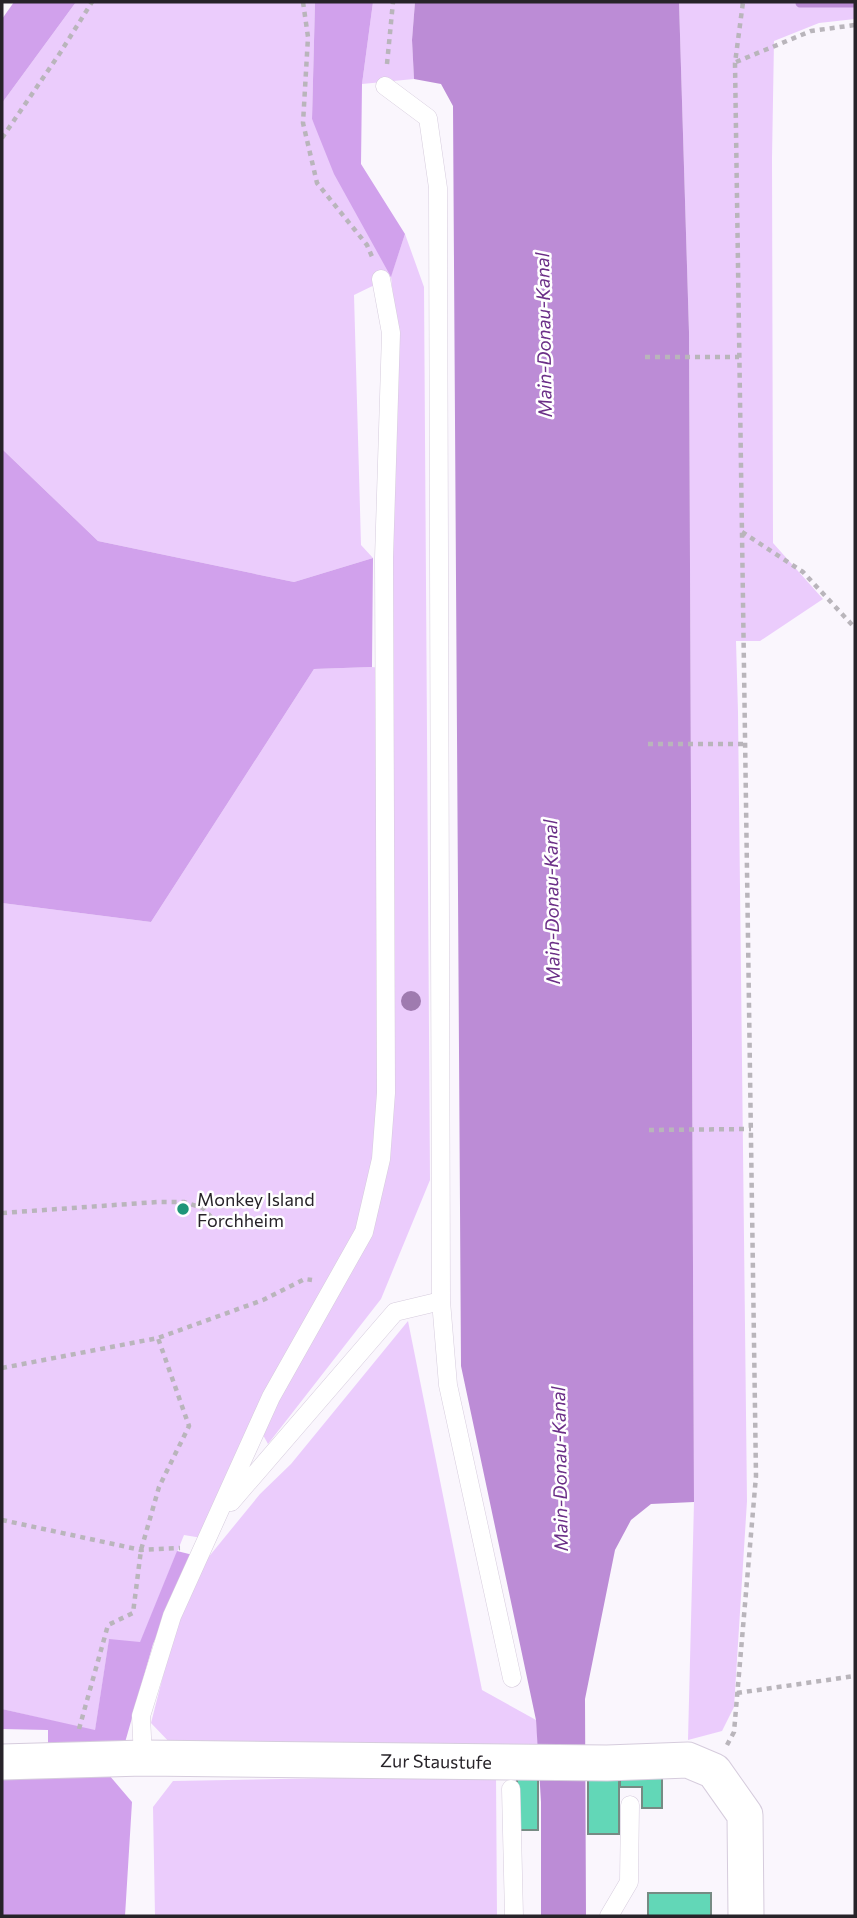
<svg xmlns="http://www.w3.org/2000/svg" width="857" height="1918" viewBox="0 0 857 1918" font-family="Commissioner,sans-serif">
<style>
.green{fill:#ebccfc}
.forest{fill:#d1a1ec}
.water{fill:#bc8cd6}
.lines{fill:none;stroke-linecap:round;stroke-linejoin:round}
.stream{stroke:#bc8cd6;stroke-width:9}
.building{fill:#62d7b7;stroke:#768b84;stroke-width:2}
.service-casing{stroke:#d6ccdd;stroke-width:19}
.minor-casing{stroke:#d6ccdd;stroke-width:37}
.path{stroke:#b9b5bb;stroke-width:4.5;stroke-dasharray:5 5;stroke-linecap:butt}
.service{stroke:#fff;stroke-width:18}
.minor{stroke:#fff;stroke-width:35}
.tree{fill:#9f7baf}
.poi-dot{fill:#1e9579;stroke:#fff;stroke-width:2.5}
.labels{text-anchor:middle;dominant-baseline:central;stroke-width:5;stroke-linejoin:round;paint-order:stroke}
.poi-label{font-size:18px;fill:#272329;stroke:#fff;text-anchor:start}
.street-label{font-size:18px;fill:#272329;stroke:#fff}
.water-label{font-size:19px;font-style:italic;fill:#6b2f87;stroke:#fff}
</style>
<rect width="100%" height="100%" fill="#faf6fd"/>
<path class="green" d="M76,2h239l-3,117 79,157 14,-42 19,53 6,893 -49,119 -113,145 -11,-20 -55,114 -18,-3 -44,108 -31,-3 -14,91 -93,-22v-806l149,19 163,-253 58,-2 18,2 8,-329 -7,-63 -37,18 7,250 12,13 -79,24 -196,-41 -96,-92v-346z
M373,2h42l-3,38 2,39 -52,5z
M679,2h176v17l-36,4 -45,18 -2,117 1,385 50,56 -63,42h-24l2,71 9,789 -13,206 -12,24 -34,9 6,-238 -5,-1170z
M408,1321l74,369 54,30 2,24 -137,4 -227,-1 -23,-24 23,-90 33,-74 53,-65 31,-30z
M496,1775l1,141h-342l-2,-109 20,-26z"/>
<path class="forest" d="M14,2h62l-74,101v-84z
M315,2h58l-11,82 -1,80 44,70 -14,43 -57,-103 -22,-55z
M2,449l96,92 196,41 79,-24 -1,109 -58,2 -163,253 -149,-19z
M177,1551l16,4 -40,89 -29,102 -76,8v-24l-46,-1v-20l93,21 14,-91 31,3z
M109,1775l23,27 -7,114h-123v-138z"/>
<path class="water" d="M415,2h264l10,330 5,1170 -43,2 -20,16 -16,30 -30,149 1,217h-45v-114l-5,-82 -75,-354 -8,-1260 -12,-22 -27,-5 -2,-39z"/>
<g class="lines">
<path class="stream" d="M800,3h55"/>
</g>
<path class="building" d="M662,1773v35h-20v-21h-22v-13z
M588,1776h31v58h-31z
M517,1777h21v53h-21z
M648,1893h63v23h-63z"/>
<g class="lines">
<g class="service-casing">
<path id="service" d="M385,86l43,32 10,70 3,1113 7,84 64,293
M231,1502l164,-190 46,-11
M143,1758l-2,-42 31,-100 99,-219 93,-165 17,-73 5,-66 -2,-535 7,-225 -10,-54
M511,1789l3,127
M609,1916l20,-34 1,-77"/>
</g>
<g class="minor-casing">
<path id="minor" d="M2,1762l141,-4 464,5 81,-3 26,11 31,44 1,101"/>
</g>
<path class="path" d="M303,2l5,35 -5,86 14,60 50,62 6,14
M736,62l75,-31 44,-6
M387,64l6,-62
M2,138l58,-85 32,-51
M645,357h94
M742,532l61,40 52,56
M648,744h97
M649,1130l102,-1
M2,1213l155,-11h27l19,6 16,18
M2,1368l156,-30 105,-38 42,-21 7,1
M2,1520l139,30 39,-2
M737,1693l118,-17
M79,1729l29,-104 25,-12 8,-63 18,-63 30,-61 -31,-88
M727,1745l7,-13 22,-256 -21,-1413 8,-61"/>
<use href="#service" class="service"/>
<use href="#minor" class="minor"/>
</g>
<circle class="tree" cx="411" cy="1001" r="10"/>
<circle class="poi-dot" cx="183" cy="1209" r="7"/>
<g class="labels">
<g class="poi-label">
<text x="197" y="1199">Monkey Island<tspan x="197" dy="21">Forchheim</tspan></text>
</g>
<g class="street-label">
<text transform="translate(436 1761) rotate(1)">Zur Staustufe</text>
</g>
<g class="water-label">
<text transform="translate(543 335) rotate(-91)">Main-Donau-Kanal</text>
<text transform="translate(551 902) rotate(-91)">Main-Donau-Kanal</text>
<text transform="translate(559 1469) rotate(-91)">Main-Donau-Kanal</text>
</g>
</g>
<rect width="857" height="1918" fill="none" stroke="#272329" stroke-width="7"/>
</svg>
